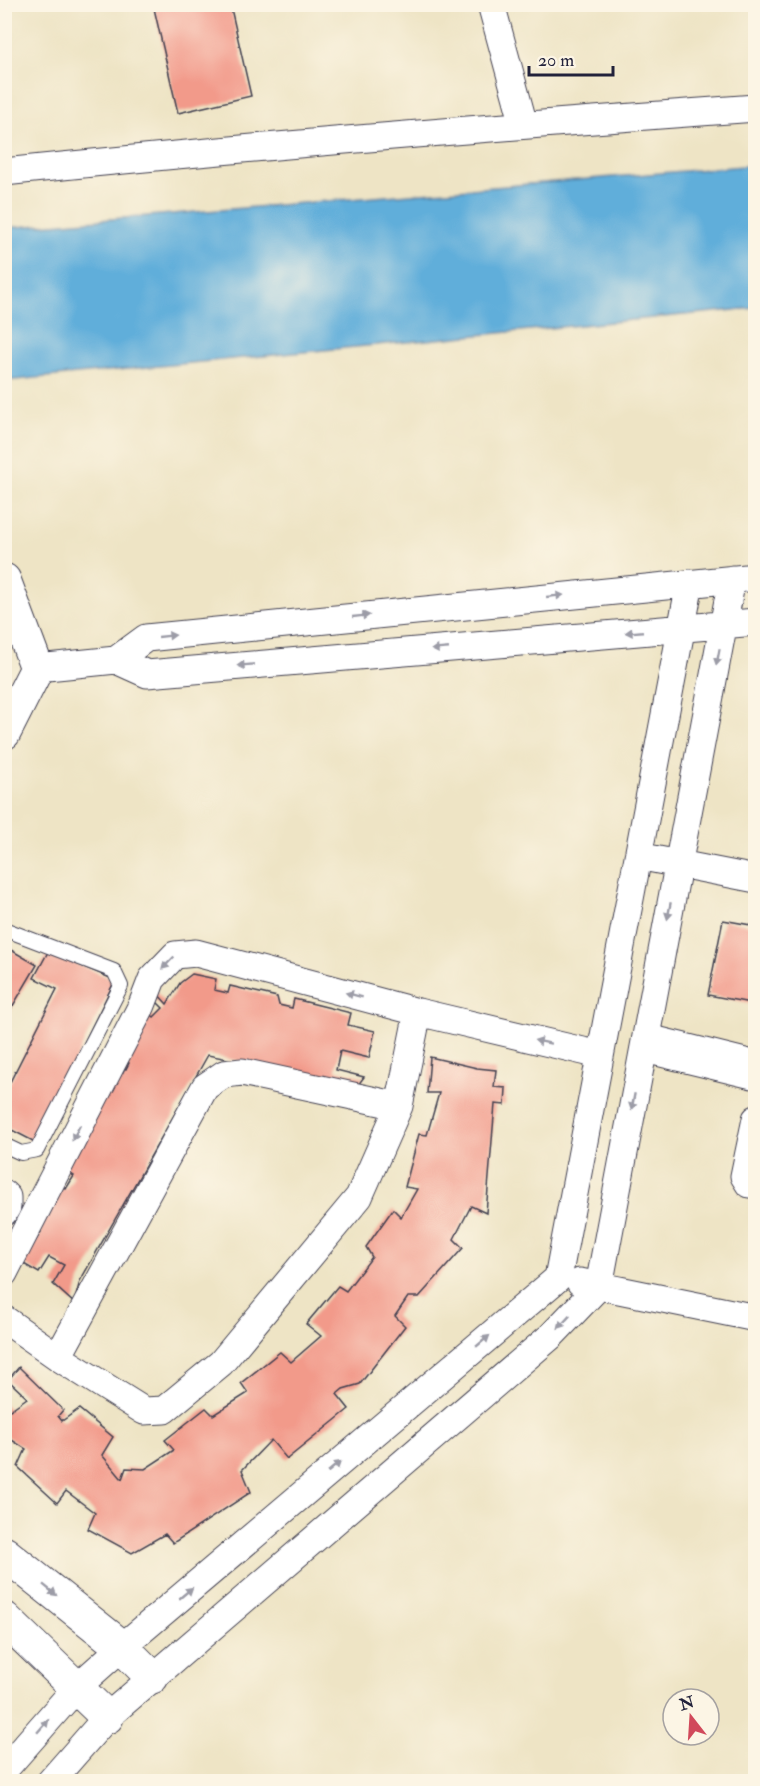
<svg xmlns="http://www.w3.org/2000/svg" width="760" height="1786" viewBox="0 0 760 1786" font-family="'IM FELL Double Pica',serif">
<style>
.water{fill:#60aeda;stroke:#41688a;stroke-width:1.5}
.building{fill:#f29a8a}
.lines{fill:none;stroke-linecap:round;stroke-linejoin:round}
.lane-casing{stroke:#413f50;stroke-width:16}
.street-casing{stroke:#413f50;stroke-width:29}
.secondary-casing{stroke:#413f50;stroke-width:35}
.lane{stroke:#fff;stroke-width:14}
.street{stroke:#fff;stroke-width:27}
.secondary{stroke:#fff;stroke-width:33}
.oneway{fill:#9c9ca7}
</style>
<rect width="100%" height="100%" fill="#fcf5e5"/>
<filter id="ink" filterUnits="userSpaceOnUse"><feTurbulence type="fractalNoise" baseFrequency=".0167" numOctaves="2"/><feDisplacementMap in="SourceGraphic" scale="12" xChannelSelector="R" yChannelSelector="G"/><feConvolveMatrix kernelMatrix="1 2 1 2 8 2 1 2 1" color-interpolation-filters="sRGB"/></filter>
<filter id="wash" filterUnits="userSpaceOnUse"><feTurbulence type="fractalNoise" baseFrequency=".008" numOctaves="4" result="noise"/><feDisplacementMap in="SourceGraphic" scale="24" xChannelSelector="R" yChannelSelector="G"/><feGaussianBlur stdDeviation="1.35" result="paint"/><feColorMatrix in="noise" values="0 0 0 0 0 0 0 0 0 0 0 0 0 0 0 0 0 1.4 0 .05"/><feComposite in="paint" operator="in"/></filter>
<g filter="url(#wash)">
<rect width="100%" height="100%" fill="#eee4c5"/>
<path class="water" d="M755,165v143l-750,73v-153z"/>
<g id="blocks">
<path class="building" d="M153,4h77l21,92 -73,17z
M723,920l33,6v78l-48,-9z
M4,946l33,19 -33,56z
M48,952l67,28 -80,162 -31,-16v-32l53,-105 -23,-11z
M192,974l24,5 -2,11 14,3 2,-7 47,11 2,8 13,3 2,-9 57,14 -3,12 27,6 -6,27 -29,-7 -4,19 28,7 -6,8 -150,-30 -128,226 -6,22 -21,-19 11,-19 -15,-8 -10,16 -17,-10 19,-31 -7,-4 25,-43 7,4 8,-13 -11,-7 55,-104 8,4 3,-6 -7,-4 26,-47 6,5 9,-9 -9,-9 2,-7 11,12 13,-21z
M430,1057l47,11 19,2 -2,17 12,1 -1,17 -10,-1 -9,109 -15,-7 -17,33 9,9 -44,49h-11l-13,19 10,10 -45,58 -17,5 -6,5 12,15 -62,50 -16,-19 -29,30 9,22 -78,51 -8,-9 -33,19 -44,-24 7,-16 -29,-22 -9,12 -39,-36 8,-18 -22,-14v-31l6,6 17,-12 -19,-18 11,-13 44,43 -5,6 4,5 17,-12 34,28 -11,18 20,24 4,-11 19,1 29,-19 -9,-10 41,-32 7,7 35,-22 -7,-10 39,-31 11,10 30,-26 -15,-12 32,-38 8,5 26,-34 -6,-10 27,-38 8,8 16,-28 -12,-2 14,-53 8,1 12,-42h-12z"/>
</g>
</g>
<g filter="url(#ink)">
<use href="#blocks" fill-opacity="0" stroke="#413f50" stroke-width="1.5"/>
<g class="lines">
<g class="lane-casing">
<path id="lane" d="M4,929l110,42 7,15 -84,164 -16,3 -17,-8
M647,1031l109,27"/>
</g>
<g class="street-casing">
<path id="street" d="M491,4l33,121
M4,172c250,-26 501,-46 752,-64
M116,660l30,-22 610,-61
M37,668l79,-8 31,14 609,-52
M638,856l118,23
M644,1049l112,27
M756,1119l-12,57 5,8 7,1
M4,1194l3,3v10l-3,5
M4,1273l138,-268 10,-26 23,-24 21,-2 222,59 182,43
M580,1282l176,36
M4,1319l54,38 86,54 20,-1 57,-47 138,-166 40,-91 19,-94
M58,1357l147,-270 19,-13 18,-2 157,34
M4,1770l73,-83 45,-40 436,-369 132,-695
M50,1782l57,-65 444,-381 48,-50 133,-707"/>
</g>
<g class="secondary-casing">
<path id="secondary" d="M4,580l33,88 -33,65
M4,1553l118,94 30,30
M4,1618l103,99"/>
</g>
<use href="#lane" class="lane"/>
<use href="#street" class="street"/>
<use href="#secondary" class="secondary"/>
</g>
<defs><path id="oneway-solid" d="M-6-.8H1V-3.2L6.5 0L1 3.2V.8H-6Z" transform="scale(1.5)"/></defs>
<g class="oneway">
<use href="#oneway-solid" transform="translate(555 596) rotate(-6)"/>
<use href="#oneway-solid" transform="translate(361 616) rotate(-6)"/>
<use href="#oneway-solid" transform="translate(634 632) rotate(175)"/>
<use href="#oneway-solid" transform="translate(167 636) rotate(-6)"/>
<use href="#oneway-solid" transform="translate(440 649) rotate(175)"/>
<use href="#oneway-solid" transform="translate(718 657) rotate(101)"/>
<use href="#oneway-solid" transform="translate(246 665) rotate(175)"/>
<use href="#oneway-solid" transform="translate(669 911) rotate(101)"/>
<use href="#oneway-solid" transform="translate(168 963) rotate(134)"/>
<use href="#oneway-solid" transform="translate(354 995) rotate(-165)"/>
<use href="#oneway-solid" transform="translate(543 1042) rotate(-168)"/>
<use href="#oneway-solid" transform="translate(633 1102) rotate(101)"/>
<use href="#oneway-solid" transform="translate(76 1133) rotate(117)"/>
<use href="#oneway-solid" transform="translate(564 1322) rotate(133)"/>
<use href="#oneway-solid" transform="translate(483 1341) rotate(-40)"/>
<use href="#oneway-solid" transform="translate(334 1467) rotate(-40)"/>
<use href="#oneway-solid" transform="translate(50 1590) rotate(39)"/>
<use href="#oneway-solid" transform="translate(186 1593) rotate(-40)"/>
<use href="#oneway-solid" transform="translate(43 1726) rotate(-49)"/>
</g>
</g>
<rect width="760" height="1786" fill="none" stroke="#fcf5e5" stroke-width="24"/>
<g transform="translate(691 1717) rotate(343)"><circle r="28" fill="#fcf5e5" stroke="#a5a1a1" stroke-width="1.5"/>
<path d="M0-4.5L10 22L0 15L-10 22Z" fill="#d1495b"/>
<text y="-9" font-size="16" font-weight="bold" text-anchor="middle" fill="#22223b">N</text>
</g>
<path d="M529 66v9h84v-9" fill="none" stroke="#22223b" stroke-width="3"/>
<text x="538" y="66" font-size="18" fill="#22223b" stroke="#fcf5e5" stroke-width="4.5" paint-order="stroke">20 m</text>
</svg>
